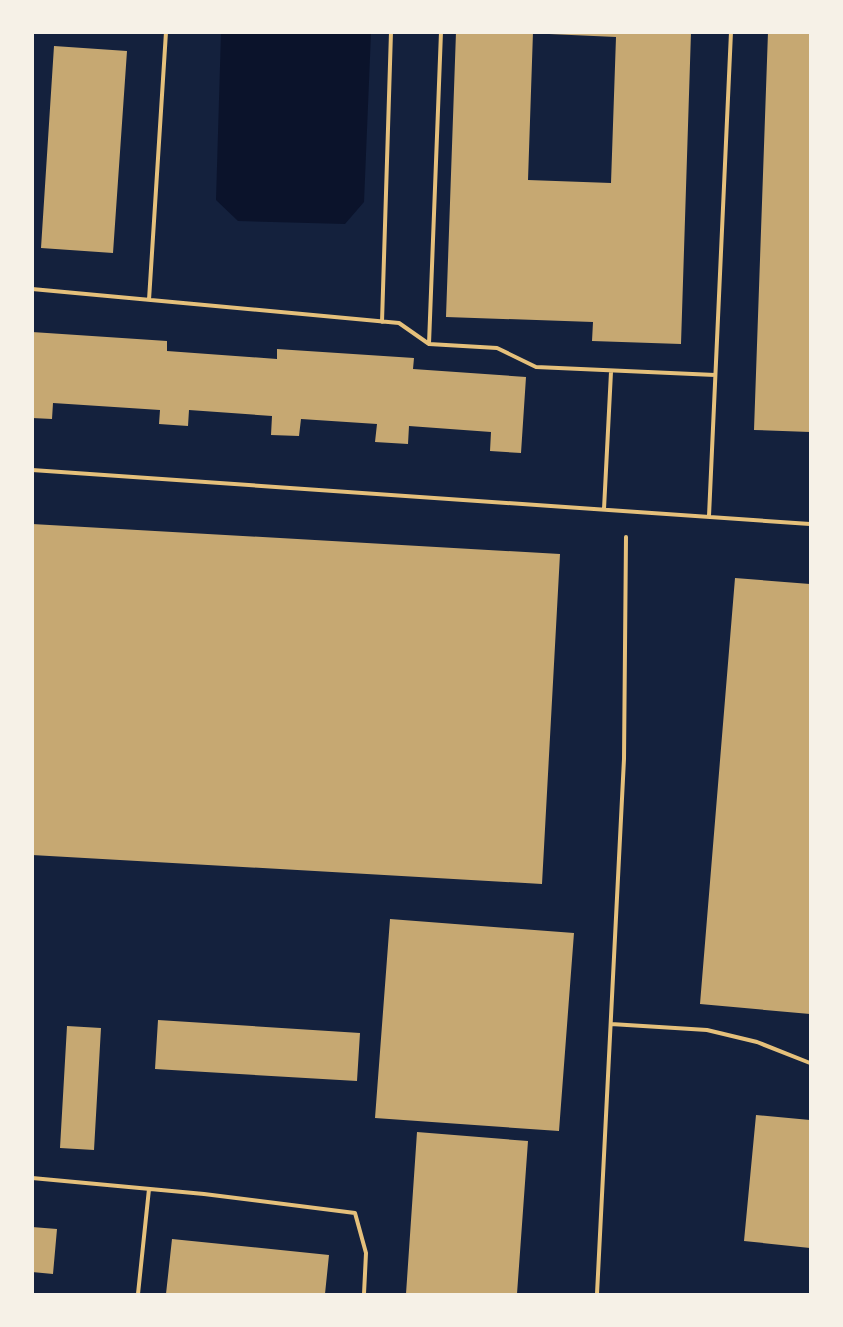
<svg xmlns="http://www.w3.org/2000/svg" width="843" height="1327" viewBox="0 0 843 1327" font-family="Helvetica,sans-serif">
<style>
.water{fill:#0b132b}
.building{fill:#c6a872}
.lines{fill:none;stroke-linecap:round;stroke-linejoin:round}
.service{stroke:#e5c07b;stroke-width:4}
</style>
<rect width="100%" height="100%" fill="#14213d"/>
<path class="water" d="M221,33h150l-7,169 -19,22 -107,-3 -22,-21z"/>
<path class="building" d="M456,32h77l-5,148 83,3 5,-146 -67,-3v-2h142l-10,312 -89,-3 1,-19 -147,-5z
M768,32h42v400l-56,-2z
M54,46l73,5 -14,202 -72,-5z
M32,332l135,9v10l110,8v-10l137,9 -1,11 113,8 -5,76 -31,-2 1,-19 -82,-6 -1,18 -33,-2 2,-18 -76,-5 -2,17 -28,-1 1,-19 -83,-6 -1,16 -29,-2 1,-14 -107,-7 -1,16 -20,-1z
M32,524l528,30 -18,330 -510,-29z
M735,578l75,6v430l-110,-10z
M390,919l184,14 -15,198 -184,-13z
M158,1020l202,13 -3,48 -202,-12z
M67,1026l34,2 -7,122 -34,-2z
M756,1115l54,5v128l-66,-7z
M417,1132l111,9 -11,153h-111z
M32,1227l25,2 -4,45 -21,-2z
M172,1239l157,16 -4,39h-159z"/>
<g class="lines">
<path class="service" d="M32,289l367,34 30,21 68,4 39,19 179,8
M149,300l17,-268
M382,322l9,-290
M429,344l12,-312
M32,470l778,54
M604,509l7,-137
M709,516l22,-484
M611,1024l96,6 50,12 53,21
M32,1178l172,16 151,19 11,40 -2,41
M138,1294l11,-105
M597,1294l27,-535 2,-222"/>
</g>
<rect width="843" height="1327" fill="none" stroke="#f6f1e7" stroke-width="68"/>
</svg>
